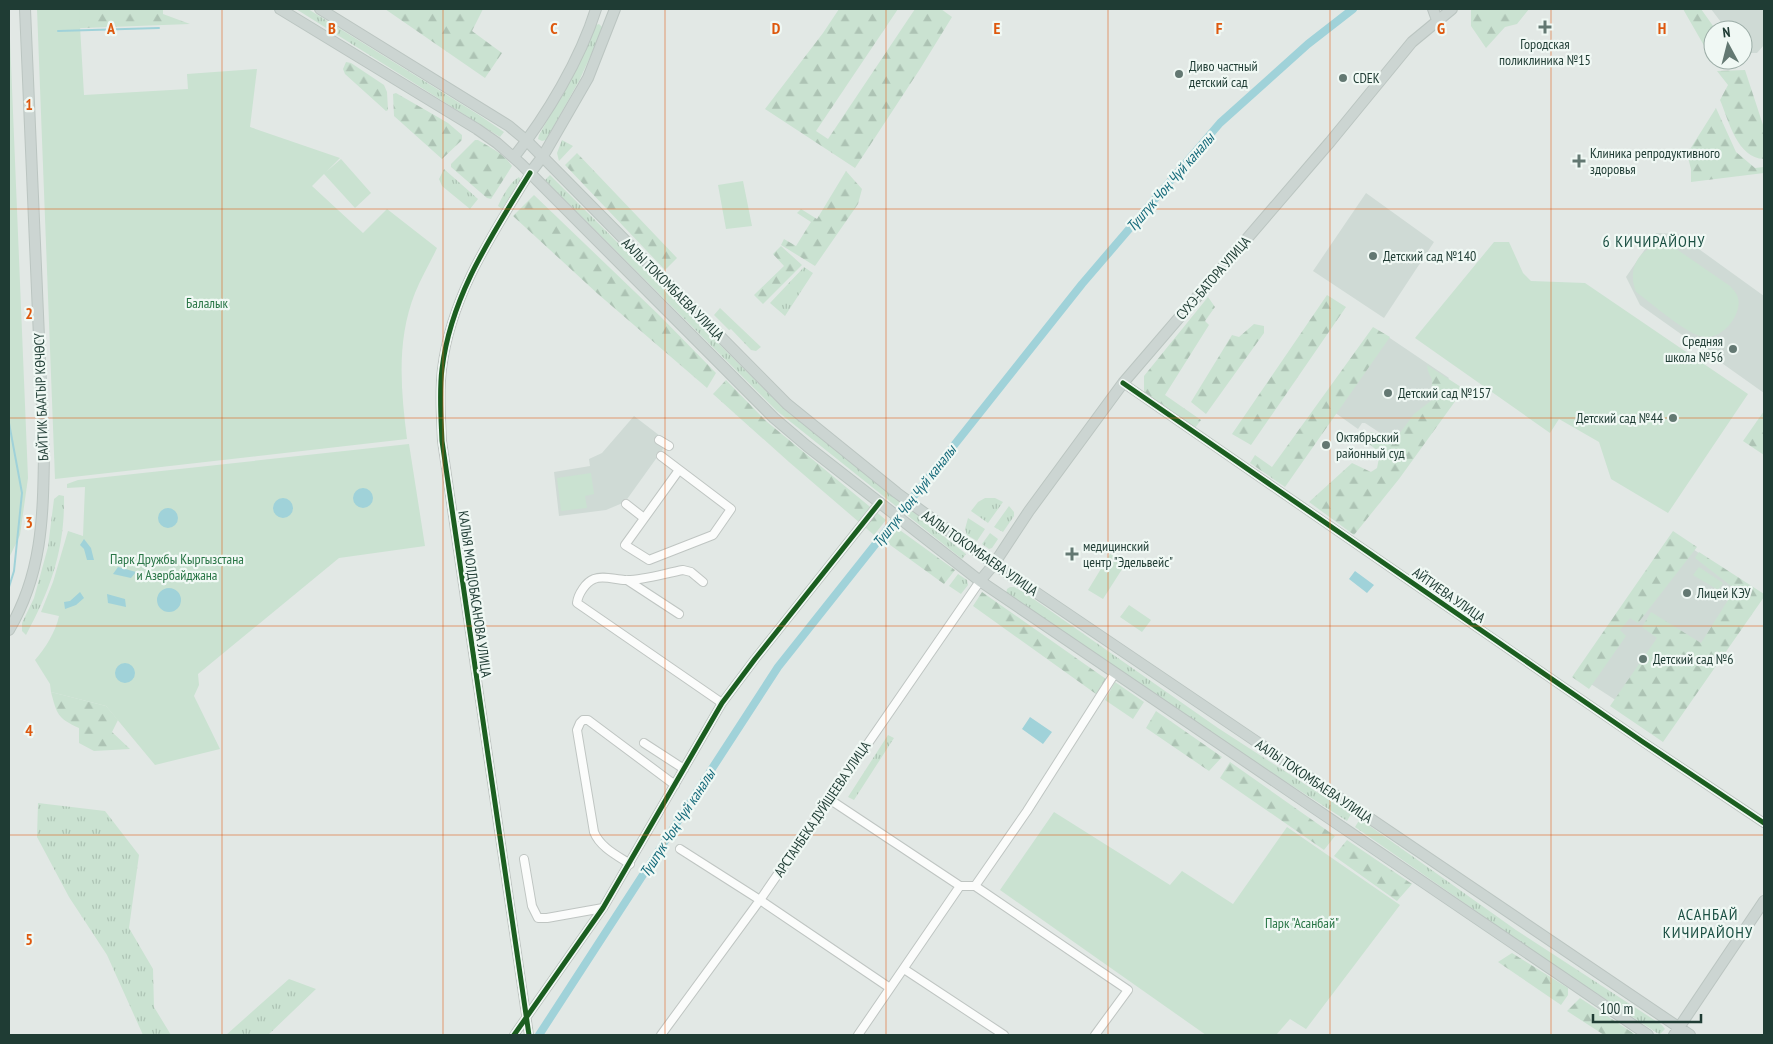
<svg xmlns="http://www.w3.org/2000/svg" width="1773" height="1044" viewBox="0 0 1773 1044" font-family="'PT Sans Narrow',sans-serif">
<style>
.built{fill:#cfdad5}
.grass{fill:url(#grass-tufts)}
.forest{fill:url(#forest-firs)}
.green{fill:#cae2d1}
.water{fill:#a0d2d9}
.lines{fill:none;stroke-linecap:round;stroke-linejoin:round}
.stream{stroke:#a0d2d9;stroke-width:2}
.canal{stroke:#a0d2d9;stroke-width:8}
.minor-casing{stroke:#bfc5c2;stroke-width:10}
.major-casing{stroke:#bbc5c1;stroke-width:12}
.minor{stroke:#fbfcfb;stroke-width:8}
.major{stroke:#ccd5d2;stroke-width:10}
.cycleway-casing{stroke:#f0f8f4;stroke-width:8}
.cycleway{stroke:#1b5e20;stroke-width:5}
.grid{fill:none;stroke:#de580e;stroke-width:1;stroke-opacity:0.55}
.poi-dot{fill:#637872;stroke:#f0f8f4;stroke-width:2}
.labels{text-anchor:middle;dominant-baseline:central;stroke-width:4.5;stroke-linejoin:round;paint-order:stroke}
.poi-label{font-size:14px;fill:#1f3c34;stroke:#f0f8f4;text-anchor:start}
.street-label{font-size:14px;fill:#1f3c34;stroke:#f0f8f4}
.park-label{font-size:14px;fill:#287545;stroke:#f0f8f4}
.water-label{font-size:15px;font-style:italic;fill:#176b7b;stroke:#f0f8f4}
.quarter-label{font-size:16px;letter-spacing:1px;fill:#1a4f42;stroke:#f0f8f4}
.grid-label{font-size:16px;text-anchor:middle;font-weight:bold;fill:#de580e;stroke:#f0f8f4;stroke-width:4.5;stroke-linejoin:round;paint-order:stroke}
</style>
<defs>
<pattern id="grass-tufts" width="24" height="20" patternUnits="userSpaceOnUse" patternTransform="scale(1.25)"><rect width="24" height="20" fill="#cae2d1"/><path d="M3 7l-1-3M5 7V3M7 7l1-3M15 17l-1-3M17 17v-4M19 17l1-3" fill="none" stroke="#adc3b4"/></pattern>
<pattern id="forest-firs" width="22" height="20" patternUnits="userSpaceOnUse" patternTransform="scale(1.25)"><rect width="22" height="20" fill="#cae2d1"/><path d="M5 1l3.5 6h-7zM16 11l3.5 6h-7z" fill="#adc3b4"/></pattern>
</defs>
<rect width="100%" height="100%" fill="#e2e8e5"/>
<path class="built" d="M1711,9h53v36l-7,8h-12l-2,-2v-21h-16z
M1366,193l68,49 -50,76 -71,-47z
M1656,233l22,1 86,62v97l-124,-88 -14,-28z
M1381,332l68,46 -49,68 -35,-23h-3l-4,6 -31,-22z
M634,416l34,26 -43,60 -19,8 -47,6 -5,-44 36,-6 -1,-7 13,-6z
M1677,538l64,44 -90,141 -71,-46z"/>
<path class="grass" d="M296,9h12l171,106 25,17 -4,5z
M599,24l4,4 -23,51 -34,61 -4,1 -4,-2 1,-4 34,-60 23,-50z
M562,140l11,6 -14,15 -2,-8z
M444,169l34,30 -8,10 -28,-23 -3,-7z
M550,175l233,233 183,146 -4,5 -185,-148 -232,-231z
M519,177l2,4 -16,30 -7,-5c4,-9 12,-24 21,-29z
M804,267l9,6 -28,43 -15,-13z
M720,308l41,39 -5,4 -5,-1 -20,-21 -2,1 -15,-15z
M59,495l5,1c1,52 -13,93 -38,139l-4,-4v-8l12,-25 14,-51 6,-48z
M985,498h10l8,4 -15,21 -17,-12 7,-9z
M1009,506l5,6v4l-11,16 -9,-5z
M968,518l17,11 -8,12 -10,-6 -2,-6z
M990,533l8,6 -6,9 -3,1 -7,-5z
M958,574l9,6 1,5 -7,9 -12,-8z
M1010,587h4l11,6 193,135 133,86 -4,7 -174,-112 -167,-115 1,-5z
M888,735l6,3 -40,62 -6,-3z
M38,803l67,8 34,44 -10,73 24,41 1,38 17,28h-28l-36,-80 -38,-58 -32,-60z
M1360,819l156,111 146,95 3,4 -5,5 -3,-1 -106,-70 -196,-136z
M289,979l27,10 -48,46h-42z"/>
<path class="forest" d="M56,9h107v5l27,10 -133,5z
M385,9h98l-11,22 30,22 -17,25z
M839,9h59l-82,122 12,8 87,-130h26l11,8 -32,52 -65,99 -90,-59 58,-76z
M1471,9h58l-12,15 -12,3 -19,21 -15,-22z
M1683,9h18l15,21h-3v30h17l-16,3z
M346,62l5,1 33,22 3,7 1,18 -2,1 -41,-37 -2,-5z
M1745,70l19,58v31c-27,-1 -35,-38 -44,-59l8,-15 -11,-14z
M396,93l52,30 14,12v5l-20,19 -48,-43 -1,-22z
M1716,108l20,44 19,16 9,-1v6l-73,9v-13l-4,-15z
M475,140h3c12,7 26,14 34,26l-21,33 -4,-1 -36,-31v-3z
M577,153l100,105 -12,12 -100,-105z
M846,171l16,18 -4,15 -43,62 -34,-21 3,-6 12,7 15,-24 -14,-9 4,-4 16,10z
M534,195l126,121 56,57 -9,15 -109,-94 -85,-78z
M781,246l21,19 -39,39 -9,-9 30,-29 -11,-12z
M1327,295l19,12 -95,138 -19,-11z
M1208,297l7,10 -10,14 4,4 -44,70 36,25 -6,8 -51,-36v-16z
M1254,324l10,2v7l-58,81 -15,-12 41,-67 7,2z
M1373,327l17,10 -105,150 -35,-24 5,-8 17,12z
M1427,365l37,24 -65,90 -45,56 -45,-33 43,-39 19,9 6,-4 3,-15 -19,-16 11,-5 22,9 20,-27 18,-14v-20l-4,-9z
M726,380l40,41 120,99 -12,15 -85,-73 -76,-68z
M1764,411v44l-21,-14z
M897,528l58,42 -11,14 -58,-42z
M1673,531l24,16 -59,76 -8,-5 -10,12 6,6 -37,53 -17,-12z
M1699,552l65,42v3l-101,145 -53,-36 47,-68 -15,-11 9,-15 50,31 34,-54 -40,-31z
M982,592l124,87 -10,15 -123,-88z
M1115,682l29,20 -11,17 -28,-19z
M51,692l55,14 12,14 -6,12 18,17 -36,2 -15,-8v-15c-22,-10 -22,-14 -28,-36z
M1156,711l66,46 -13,14 -63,-43z
M1230,762l105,74 -11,14 -104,-72z
M1347,840l65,44 -15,17 -63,-45z
M1512,953l56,35v7l-7,10 -63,-43z
M1580,998l56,37h-32l-37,-24z"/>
<path class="green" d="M37,9h42l5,86 104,-6 -1,-15 70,-5 -7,58 90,31 -14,14 15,-13 30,34 -16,15 -31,-34 -12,12 51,47 24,-24 50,39c-7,15 -16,30 -22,45 -19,48 -14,97 -8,146l-352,40z
M9,39h1l18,439 -8,57 -11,23z
M743,181l9,45 -26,3 -8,-44z
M1494,242h15l14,31 8,8 54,2 163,111 -80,119 -57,-34 -12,-37 -40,-23 -9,14 -135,-95z
M1661,244l11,2 58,40c9,9 11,16 6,28 -5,13 -21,27 -36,22 -17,-5 -49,-33 -64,-44 -9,-22 2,-43 25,-48z
M409,444l16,102 -86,12 -141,116 1,11 -5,11 26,53 -65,16 -49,-59 -55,-14 -1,-8 -15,-24c10,-11 21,-29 24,-44l-18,-4 12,-30 15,-51 15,5 2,-49 -18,1v-4l11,-4z
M591,473l3,21 -9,2 2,12 -26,3 -4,-33z
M1110,554l16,9 -23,36 -15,-9z
M1699,567l24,16 -5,7 -25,-15z
M1129,605l22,15 -9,12 -22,-15z
M1054,812l116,73 12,-14 51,33 54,-77 113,78 -94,124 -16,-10 -14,16h-70l-206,-145z"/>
<path class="water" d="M353 498a10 10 0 1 1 20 0a10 10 0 1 1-20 0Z
M273 508a10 10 0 1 1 20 0a10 10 0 1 1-20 0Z
M158 518a10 10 0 1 1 20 0a10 10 0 1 1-20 0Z
M84,539l7,9 3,12h-7l-3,-11 -4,-4z
M118,567l18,5 -5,6 -18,-4z
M1355,571l19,14 -7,8 -18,-14z
M157 600a12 12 0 1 1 24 0a12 12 0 1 1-24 0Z
M80,592l4,6 -8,7 -11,4 -1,-7 6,-1z
M107,594l18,5 1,8 -18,-4z
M115 673a10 10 0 1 1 20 0a10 10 0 1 1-20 0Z
M1030,717l22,15 -9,12 -21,-15z"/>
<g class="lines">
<path class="stream" d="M58,31l101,-3
M9,423l13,70 -8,78 -5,16"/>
<path class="canal" d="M539,1035l239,-368 304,-383 138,-161 88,-79 45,-35"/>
<g class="minor-casing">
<path id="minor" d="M1123,383l520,359 121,81
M659,440l10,6
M661,456l70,53 -18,26 -64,25 -24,-15 54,-75
M626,504l18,14
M627,580l52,34
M703,582l-12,-10 -8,-2c-17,3 -42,11 -58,10 -9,0 -22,-5 -31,-1 -8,3 -16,15 -17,24l145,100
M644,743l40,26
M829,799l131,87h15l153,104 -33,45
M680,849l80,51 130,88
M524,859l8,47 6,12h9l56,-10
M630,864c-14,-9 -30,-17 -36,-32l-17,-102 3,-7 3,-3h5l87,65
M975,886l52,-75 88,-138
M904,969l100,66
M514,1035l89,-127 119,-205 33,-44 125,-157
M529,1035l-87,-594c-1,-24 -3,-49 0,-72 9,-74 50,-134 88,-196
M661,1035l99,-135 220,-319
M858,1035l102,-149"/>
</g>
<g class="major-casing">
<path id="major" d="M280,9l197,120 20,14 24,21 253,254 33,28 173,135 668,454
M320,9l189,117 18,15 260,263 110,89 97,71 696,471
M1433,9l4,11
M514,157c33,-42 66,-97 82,-148
M530,173l13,-17 45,-78 27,-69
M980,581l14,-17 35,-53 94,-128 207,-241 82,-100 40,-33
M9,630c33,-56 34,-111 35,-175l-19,-446
M1674,1035l90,-134"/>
</g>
<use href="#minor" class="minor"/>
<use href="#major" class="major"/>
<g class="cycleway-casing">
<path id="cycleway" d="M1123,383l520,359 121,81
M514,1035l89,-127 119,-205 33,-44 125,-157
M529,1035l-87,-594c-1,-24 -3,-49 0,-72 9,-74 50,-134 88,-196"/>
</g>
<use href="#cycleway" class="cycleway"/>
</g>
<path class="grid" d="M222,9v1026M443,9v1026M665,9v1026M886,9v1026M1108,9v1026M1330,9v1026M1551,9v1026M9,209h1755M9,418h1755M9,626h1755M9,835h1755"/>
<g class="poi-dot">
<path d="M1542.5 19.5h5v5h5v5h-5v5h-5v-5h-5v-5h5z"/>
<circle cx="1179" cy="74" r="5"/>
<circle cx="1343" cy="78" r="5"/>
<path d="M1576.5 153.5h5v5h5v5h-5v5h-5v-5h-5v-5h5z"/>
<circle cx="1373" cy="256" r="5"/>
<circle cx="1733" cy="349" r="5"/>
<circle cx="1388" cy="393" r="5"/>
<circle cx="1673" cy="418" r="5"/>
<circle cx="1326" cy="445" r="5"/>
<path d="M1069.5 546.5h5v5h5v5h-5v5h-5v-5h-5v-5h5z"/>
<circle cx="1687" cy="593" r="5"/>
<circle cx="1643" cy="659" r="5"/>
</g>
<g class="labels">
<g class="poi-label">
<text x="1545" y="44" text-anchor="middle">Городская<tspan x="1545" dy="16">поликлиника №15</tspan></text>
<text x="1189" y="66">Диво частный<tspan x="1189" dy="16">детский сад</tspan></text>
<text x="1353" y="78">CDEK</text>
<text x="1590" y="153">Клиника репродуктивного<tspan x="1590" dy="16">здоровья</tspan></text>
<text x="1383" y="256">Детский сад №140</text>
<text x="1723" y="341" text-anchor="end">Средняя<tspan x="1723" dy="16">школа №56</tspan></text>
<text x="1398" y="393">Детский сад №157</text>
<text x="1663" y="418" text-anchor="end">Детский сад №44</text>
<text x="1336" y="437">Октябрьский<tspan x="1336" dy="16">районный суд</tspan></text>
<text x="1083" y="546">медицинский<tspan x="1083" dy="16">центр "Эдельвейс"</tspan></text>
<text x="1697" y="593">Лицей КЭУ</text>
<text x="1653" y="659">Детский сад №6</text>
</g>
<g class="street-label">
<text transform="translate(1213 278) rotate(-49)">СУХЭ-БАТОРА УЛИЦА</text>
<text transform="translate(673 289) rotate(45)">ААЛЫ ТОКОМБАЕВА УЛИЦА</text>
<text transform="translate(41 397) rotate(-92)">БАЙТИК БААТЫР КӨЧӨСҮ</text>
<text transform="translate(980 553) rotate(35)">ААЛЫ ТОКОМБАЕВА УЛИЦА</text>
<text transform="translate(475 594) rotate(82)">КАЛЫЯ МОЛДОБАСАНОВА УЛИЦА</text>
<text transform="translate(1449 595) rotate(35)">АЙТИЕВА УЛИЦА</text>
<text transform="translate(1314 781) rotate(34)">ААЛЫ ТОКОМБАЕВА УЛИЦА</text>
<text transform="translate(822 809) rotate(-56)">АРСТАНБЕКА ДУЙШЕЕВА УЛИЦА</text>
</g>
<g class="park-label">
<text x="207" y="303">Балалык</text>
<text x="177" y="559">Парк Дружбы Кыргызстана<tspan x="177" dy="16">и Азербайджана</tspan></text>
<text x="1302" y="923">Парк "Асанбай"</text>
</g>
<g class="water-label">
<text transform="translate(1170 182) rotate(-49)">Түштүк Чоң Чүй каналы</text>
<text transform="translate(914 496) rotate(-52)">Түштүк Чоң Чүй каналы</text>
<text transform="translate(677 823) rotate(-57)">Түштүк Чоң Чүй каналы</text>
</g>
<g class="quarter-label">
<text x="1654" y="241">6 КИЧИРАЙОНУ</text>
<text x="1708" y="914">АСАНБАЙ<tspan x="1708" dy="18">КИЧИРАЙОНУ</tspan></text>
</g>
</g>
<g class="grid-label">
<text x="111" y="34">A</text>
<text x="332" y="34">B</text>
<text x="554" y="34">C</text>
<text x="776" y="34">D</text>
<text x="997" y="34">E</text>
<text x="1219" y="34">F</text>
<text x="1441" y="34">G</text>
<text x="1662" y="34">H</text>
<text x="29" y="110">1</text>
<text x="29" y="319">2</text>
<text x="29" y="528">3</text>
<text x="29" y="736">4</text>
<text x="29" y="945">5</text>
</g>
<rect width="1773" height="1044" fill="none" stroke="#1f3c34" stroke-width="20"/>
<g transform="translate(1728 45) rotate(353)"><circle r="24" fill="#f0f8f4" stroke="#9cada7"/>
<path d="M0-4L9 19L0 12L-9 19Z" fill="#637872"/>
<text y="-8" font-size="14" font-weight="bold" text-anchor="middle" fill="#1f3c34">N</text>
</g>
<path d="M1593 1014v8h108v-8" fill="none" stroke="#1f3c34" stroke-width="2.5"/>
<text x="1600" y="1014" font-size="15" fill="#1f3c34" stroke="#f0f8f4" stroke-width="4" paint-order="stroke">100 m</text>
</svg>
